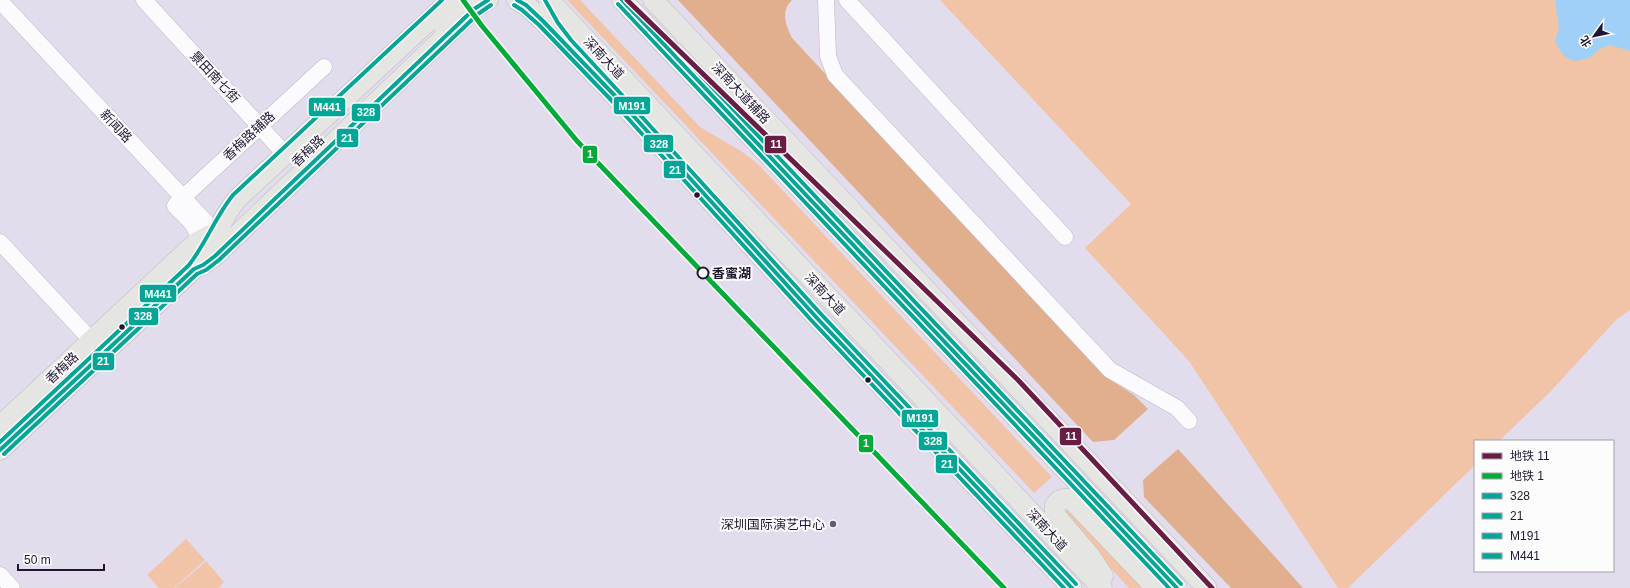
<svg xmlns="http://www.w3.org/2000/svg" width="1630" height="588" viewBox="0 0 1630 588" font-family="Arial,'Noto Sans SC',sans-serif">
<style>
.green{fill:#f1c4a8}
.forest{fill:#e0af8d}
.water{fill:#9ed0f8}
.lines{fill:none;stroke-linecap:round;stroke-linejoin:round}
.minor-casing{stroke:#beb7ce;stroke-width:17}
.major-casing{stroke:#c0bbc8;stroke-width:21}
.minor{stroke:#fbfafc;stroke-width:16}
.major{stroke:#e5e5e2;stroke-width:20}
.bus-1-casing{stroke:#fcfcfc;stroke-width:7}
.bus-2-casing{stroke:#fcfcfc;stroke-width:7}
.bus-3-casing{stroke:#fcfcfc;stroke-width:7}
.bus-4-casing{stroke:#fcfcfc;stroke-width:7}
.bus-1{stroke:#03a597;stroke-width:4}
.bus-2{stroke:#03a597;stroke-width:4}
.bus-3{stroke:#03a597;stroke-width:4}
.bus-4{stroke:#03a597;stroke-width:4}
.metro-1-casing{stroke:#fcfcfc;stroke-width:8}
.metro-2-casing{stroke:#fcfcfc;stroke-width:8}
.metro-1{stroke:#6a1d44;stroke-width:5}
.metro-2{stroke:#00ab39;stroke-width:5}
.bus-dot{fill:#211632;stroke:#fcfcfc;stroke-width:1.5}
.stop-dot{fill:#fcfcfc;stroke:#211632;stroke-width:2}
.poi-dot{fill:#655b73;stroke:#fcfcfc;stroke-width:1.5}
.labels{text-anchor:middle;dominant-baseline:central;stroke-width:4;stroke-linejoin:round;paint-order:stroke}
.street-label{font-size:13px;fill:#211632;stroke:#fcfcfc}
.stop-label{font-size:13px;font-weight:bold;fill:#211632;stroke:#fcfcfc;text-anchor:start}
.poi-label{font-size:13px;fill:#211632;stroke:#fcfcfc;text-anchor:end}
.line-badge{stroke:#fcfcfc;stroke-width:1.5}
.badge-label{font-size:11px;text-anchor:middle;font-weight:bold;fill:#fff}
</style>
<rect width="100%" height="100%" fill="#e2dced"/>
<path class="green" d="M567,0h13l120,127 41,24 16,12 295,314 -18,16z
M940,0h690v310l-14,10 -65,71 -52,50h-24v24l-127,123h-10l-149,-227 -104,-113 46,-44z
M1069,509l79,79h-19l-65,-70v-6z
M186,539l19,21 -31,28h-15l-12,-13z
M206,561l18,21 -6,6h-43z"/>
<path class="forest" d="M678,0h114c-12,12 -6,25 0,38l317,341 25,16 14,14 -34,31 -21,2z
M1178,449l125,139h-72l-87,-91 -1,-17z"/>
<path class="water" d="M1555,0h75v51l-20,-6 -12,5 -8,8 -16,3 -10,-5 -9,-14 4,-14z"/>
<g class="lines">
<g class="minor-casing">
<path id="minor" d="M144,0l141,154
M826,0l2,56 7,19 275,295 67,38 12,13
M847,0l218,237
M0,1l215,231
M176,204l148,-137
M175,206c10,10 30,25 19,39
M0,242l91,98
M0,575l12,13"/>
</g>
<g class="major-casing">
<path id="major" d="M517,0l9,5 17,16 75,78 198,218 256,271
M549,0l553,588
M622,0l555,588
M653,0l554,588
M443,25l26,-25
M201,266l14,-10 259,-247 14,-9
M0,426l186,-174 11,-10 19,-10
M0,450l194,-181c17,-21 25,-48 43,-70l214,-199
M1103,576l-13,-20 -35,-41v-10c5,-7 12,-8 19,-3l82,86"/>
</g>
<use href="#minor" class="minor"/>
<use href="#major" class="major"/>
<g class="bus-1-casing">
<path id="bus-1" d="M517,0l9,5 17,16 75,78 198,218 256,271
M622,0l555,588
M0,450l194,-181 9,-4 12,-9 259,-247 14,-9"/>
</g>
<g class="bus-2-casing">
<path id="bus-2" d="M618,4l551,584
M514,5l8,5 17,15 75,78 198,218 252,267
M4,454l193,-180 9,-4 13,-10 259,-246 13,-9"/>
</g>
<g class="bus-3-casing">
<path id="bus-3" d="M545,0l13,23 13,17 51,55 198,218 256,271
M630,0l551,584"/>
</g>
<g class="bus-4-casing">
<path id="bus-4" d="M0,442l189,-177c17,-22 27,-49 44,-70l209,-195"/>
</g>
<use href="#bus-1" class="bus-1"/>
<use href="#bus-2" class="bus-2"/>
<use href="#bus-3" class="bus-3"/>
<use href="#bus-4" class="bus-4"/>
<g class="metro-1-casing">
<path id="metro-1" d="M627,0l391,380 194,208"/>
</g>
<g class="metro-2-casing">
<path id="metro-2" d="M463,0l19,26 95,115 427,447"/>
</g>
<use href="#metro-1" class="metro-1"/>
<use href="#metro-2" class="metro-2"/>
</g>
<g class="bus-dot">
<circle cx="697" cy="195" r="3.5"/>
<circle cx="122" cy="327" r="3.5"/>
<circle cx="868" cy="380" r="3.5"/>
</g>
<circle class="stop-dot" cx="703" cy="273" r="5.5"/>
<circle class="poi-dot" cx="833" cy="524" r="4"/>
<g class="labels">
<g class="street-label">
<text transform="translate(604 58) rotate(47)">深南大道</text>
<text transform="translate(215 77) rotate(47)">景田南七街</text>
<text transform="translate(741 93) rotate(47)">深南大道辅路</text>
<text transform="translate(116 126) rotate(47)">新闻路</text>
<text transform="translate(249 136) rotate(-43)">香梅路辅路</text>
<text transform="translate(308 151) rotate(-43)">香梅路</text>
<text transform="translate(825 294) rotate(47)">深南大道</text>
<text transform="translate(62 368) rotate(-43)">香梅路</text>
<text transform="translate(1047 530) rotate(47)">深南大道</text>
</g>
<g class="stop-label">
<text x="712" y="273">香蜜湖</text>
</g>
<g class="poi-label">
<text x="825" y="524">深圳国际演艺中心</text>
</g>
</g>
<g class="line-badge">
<rect x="613" y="96" width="38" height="19" rx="4" fill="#03a597"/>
<rect x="308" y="97" width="38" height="20" rx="4" fill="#03a597"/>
<rect x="351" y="103" width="30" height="19" rx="4" fill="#03a597"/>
<rect x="336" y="128" width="23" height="20" rx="4" fill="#03a597"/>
<rect x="643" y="134" width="31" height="19" rx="4" fill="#03a597"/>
<rect x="764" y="135" width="23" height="19" rx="4" fill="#6a1d44"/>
<rect x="582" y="145" width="16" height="19" rx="4" fill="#00ab39"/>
<rect x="663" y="160" width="23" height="19" rx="4" fill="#03a597"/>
<rect x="139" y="284" width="38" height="19" rx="4" fill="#03a597"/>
<rect x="128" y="307" width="31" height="19" rx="4" fill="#03a597"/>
<rect x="92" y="352" width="23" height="19" rx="4" fill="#03a597"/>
<rect x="901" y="409" width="38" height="19" rx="4" fill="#03a597"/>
<rect x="1059" y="427" width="23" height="19" rx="4" fill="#6a1d44"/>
<rect x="918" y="431" width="30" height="20" rx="4" fill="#03a597"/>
<rect x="858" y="434" width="16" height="19" rx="4" fill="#00ab39"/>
<rect x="935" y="454" width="23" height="20" rx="4" fill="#03a597"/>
</g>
<g class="badge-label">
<text x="632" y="110">M191</text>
<text x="327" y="111">M441</text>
<text x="366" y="116">328</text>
<text x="347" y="142">21</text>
<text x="659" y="148">328</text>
<text x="776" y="148">11</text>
<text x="590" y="158">1</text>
<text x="675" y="174">21</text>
<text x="158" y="298">M441</text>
<text x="143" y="320">328</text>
<text x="103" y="365">21</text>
<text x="920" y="422">M191</text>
<text x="1071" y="440">11</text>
<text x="933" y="445">328</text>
<text x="866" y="447">1</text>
<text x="947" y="468">21</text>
</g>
<rect x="1474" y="440" width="140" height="132" fill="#fcfcfc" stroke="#a4a0ab"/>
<rect x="1482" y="453" width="20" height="6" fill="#6a1d44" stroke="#a4a0ab"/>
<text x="1510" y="460" font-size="12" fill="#211632">地铁 11</text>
<rect x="1482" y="473" width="20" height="6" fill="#00ab39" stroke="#a4a0ab"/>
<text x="1510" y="480" font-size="12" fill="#211632">地铁 1</text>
<rect x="1482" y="493" width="20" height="6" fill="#03a597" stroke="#a4a0ab"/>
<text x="1510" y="500" font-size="12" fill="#211632">328</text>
<rect x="1482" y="513" width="20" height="6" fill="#03a597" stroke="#a4a0ab"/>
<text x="1510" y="520" font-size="12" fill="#211632">21</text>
<rect x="1482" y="533" width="20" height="6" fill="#03a597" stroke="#a4a0ab"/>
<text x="1510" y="540" font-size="12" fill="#211632">M191</text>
<rect x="1482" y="553" width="20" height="6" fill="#03a597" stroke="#a4a0ab"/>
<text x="1510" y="560" font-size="12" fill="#211632">M441</text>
<g transform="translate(1594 36) rotate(237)" stroke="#fcfcfc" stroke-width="3" paint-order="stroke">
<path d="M0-3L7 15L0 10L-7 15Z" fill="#211632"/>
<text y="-6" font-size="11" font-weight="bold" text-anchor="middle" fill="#211632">北</text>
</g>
<path d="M18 564v6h86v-6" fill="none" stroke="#211632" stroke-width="2"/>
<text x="24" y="564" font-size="12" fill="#211632" stroke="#fcfcfc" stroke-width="3" paint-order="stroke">50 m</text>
</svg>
